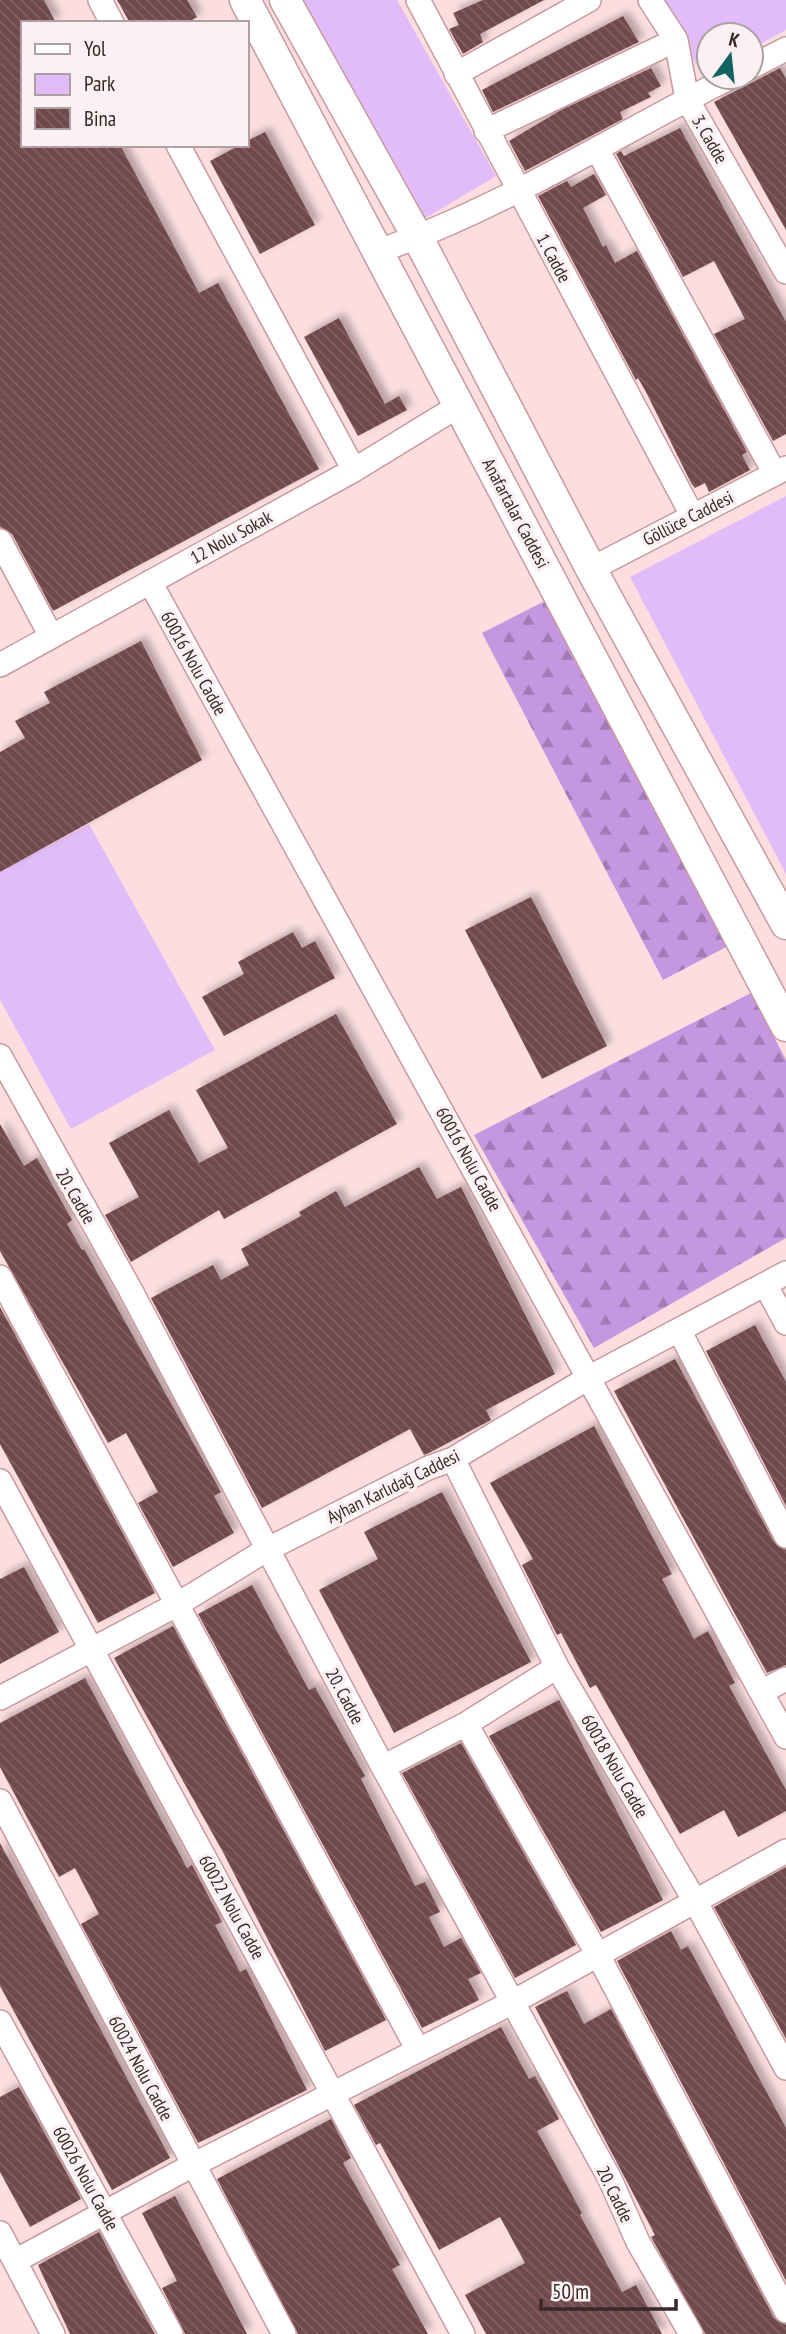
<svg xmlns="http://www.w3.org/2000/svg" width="786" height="2334" viewBox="0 0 786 2334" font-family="'PT Sans Narrow',sans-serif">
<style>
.green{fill:#e2bcf8}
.forest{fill:url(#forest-firs)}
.building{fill:url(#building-back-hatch);filter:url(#shadow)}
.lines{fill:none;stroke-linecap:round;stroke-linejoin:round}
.minor-casing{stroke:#c79a9e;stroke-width:26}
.major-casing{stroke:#c79a9e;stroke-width:33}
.minor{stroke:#fff;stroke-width:23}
.major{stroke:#fff;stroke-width:30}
.labels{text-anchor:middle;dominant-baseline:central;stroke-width:7;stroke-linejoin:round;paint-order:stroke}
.street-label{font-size:18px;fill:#392729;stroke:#fbf1f2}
</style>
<defs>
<pattern id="forest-firs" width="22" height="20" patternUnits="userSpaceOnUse" patternTransform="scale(1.75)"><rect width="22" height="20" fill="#c597e0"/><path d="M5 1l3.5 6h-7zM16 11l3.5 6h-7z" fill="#a17bb6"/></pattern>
<pattern id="building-back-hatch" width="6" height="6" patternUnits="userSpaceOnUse" patternTransform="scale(1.75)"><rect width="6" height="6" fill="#70484c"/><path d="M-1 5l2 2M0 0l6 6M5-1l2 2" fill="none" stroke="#816063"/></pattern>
<filter id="shadow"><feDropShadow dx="5.5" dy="-5.5" stdDeviation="3.5" flood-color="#0004"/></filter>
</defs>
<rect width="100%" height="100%" fill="#fcdee0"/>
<path class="green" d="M301,0h96l99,176 -72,43z
M661,0h125v30l-35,19v-14h-42v37l-7,3z
M786,496v378l-156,-297z
M89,824l126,226 -144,79 -71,-129v-128z"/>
<path class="forest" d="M545,601l185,344 -67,35 -181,-347z
M751,993l35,67v178l-192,110 -120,-213z"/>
<path class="building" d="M0,0h44l12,23h-33v122h97l79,148 19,-10 101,186 -266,142 -41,-77 -12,-7z
M117,0h70l10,17 -10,6h-57z
M483,0h61l-64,34 3,8 -20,12 -14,-25 10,-4 -6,-12z
M623,16l16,26 -146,70 -11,-22z
M651,68l10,18 -13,7 3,4 -31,15 3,7 -98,52 -16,-30 52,-31z
M780,68l6,11v151l-72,-128z
M680,128l106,194v112l-13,7 -59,-107 31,-15 -31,-58 -31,16 -67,-123 5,-3 3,5z
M265,132l50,93 -55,29 -50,-93 30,-16h7v-4z
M594,174l12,21 -23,13 20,39 3,-2 9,18 22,-12 110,201 -5,3 8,15 -41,22 -4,-9 -10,5 -4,-5 -45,-91 -8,-14 -2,2 -98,-184 29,-15 4,6z
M339,318l46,86 14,-8 8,14 -49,26 -54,-99z
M141,641l61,119 -202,112v-120l25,-14 -10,-17 35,-18 -6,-11z
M531,897l76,149 -65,33 -77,-149z
M293,932l9,16 13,-7 20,37 -111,58 -22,-39 42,-23 -6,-12z
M336,1014l61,110 -173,95 -5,-9 -88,52 -26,-47 34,-18 -30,-54 60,-33 30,53 29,-15 -32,-58z
M0,1124l24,42 13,-8 35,62 -5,4 15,26 2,-1 137,243 -7,4 20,37 -61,34 -35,-64 20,-11 -32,-59 -18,10 -108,-192z
M419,1167l18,32 24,-12 94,187 -69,36 5,10 -62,33 -5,2 -14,-26 -148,79 -111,-210 62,-33 8,15 28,-15 -8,-16 60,-33 -2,-4 37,-21 9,16z
M0,1307l155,286 -57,30 -98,-179z
M755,1325l31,57v124l-80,-155z
M675,1359l99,183 12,8v115l-19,8 -153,-282z
M594,1426l78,148 -10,5 32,60 14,-8 27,52 -6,3 57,104v21l-48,26 -14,-27 -44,24 -84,-149 -6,3 -29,-55 -4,2 -35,-70 11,-6 -43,-76z
M442,1492l89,170 -137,71 -75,-143 59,-31 -14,-27z
M24,1567l35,65 -59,32v-85z
M252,1585l57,105 6,-3 50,89 -4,3 54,107 10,-4 15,30 -11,5 15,30 17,-9 20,35 -13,6 11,21 -57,28 -224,-414z
M173,1626l213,394 -61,31 -101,-197 -110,-196z
M85,1678l102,190 5,-3 30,57 -7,3 25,47 6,-3 61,121 -109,53 -117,-219 18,-10 -24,-46 -16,9 -59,-110v-44z
M559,1700l104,200 -62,32 -112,-196z
M461,1743l115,202 -61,33 -113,-205z
M0,1843l170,315 -58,32 -112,-204z
M786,1867v172l-72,-132z
M671,1931l10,19 7,-4 98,182v153l-169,-320z
M567,1991l17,33 27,-15 163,309 12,7v9h-81l-54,-97 4,-2 -120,-228z
M501,2027l28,52 6,-3 24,43 -22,12 45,82 -2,2 42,77 14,-7 26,49h-176l-21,-39 60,-32 -25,-46 -61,33 -59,-107 -4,2 -22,-40z
M19,2087l62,112 -51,28 -30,-55v-75z
M331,2119l20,39 -8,5 57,102 -8,4 36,65h-130l-81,-155z
M175,2196l19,36 53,102h-62l-23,-46 15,-7 -35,-68z
M99,2232l24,47 32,55h-85l-32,-69z"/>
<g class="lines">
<g class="minor-casing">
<path id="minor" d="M100,0l12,23
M418,0l274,515
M650,0l26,40 11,59 99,173
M751,67l35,-18
M456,74l133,-74
M486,131l190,-91
M178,145l176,325
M597,149l178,325
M379,251c124,-43 235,-115 352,-174
M0,541l51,95
M591,569l195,-101
M150,582l636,1155
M0,665l354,-195 106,-65
M0,1056l130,233 253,478 227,412 28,63 53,92
M0,1277l418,773
M765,1284l21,39
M679,1330l107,206
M453,1459l104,208 138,234 91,167
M0,1481l463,853
M761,1692l25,-13
M0,1698l178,-94 88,-54 162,-82 25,-9 137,-82 196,-104
M466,1724l132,231 188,356
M383,1767l83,-43 91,-57
M0,1801l284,533
M0,2022l171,312
M0,2233l53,101
M15,2261l178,-96 318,-162 275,-152"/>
</g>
<g class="major-casing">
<path id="major" d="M245,0l541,1026
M285,0l133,238 173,331 195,355"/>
</g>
<use href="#minor" class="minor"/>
<use href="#major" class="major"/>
</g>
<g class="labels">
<g class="street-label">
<text transform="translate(710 139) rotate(60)">3. Cadde</text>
<text transform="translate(554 258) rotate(62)">1. Cadde</text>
<text transform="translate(516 513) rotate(62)">Anafartalar Caddesi</text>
<text transform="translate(688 518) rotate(-27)">Göllüce Caddesi</text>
<text transform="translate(231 537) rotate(-29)">12 Nolu Sokak</text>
<text transform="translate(194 663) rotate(61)">60016 Nolu Cadde</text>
<text transform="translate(469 1159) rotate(61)">60016 Nolu Cadde</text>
<text transform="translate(76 1196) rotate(60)">20. Cadde</text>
<text transform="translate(393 1486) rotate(-26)">Ayhan Karlıdağ Caddesi</text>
<text transform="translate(345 1696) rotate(62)">20. Cadde</text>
<text transform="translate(615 1766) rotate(60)">60018 Nolu Cadde</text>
<text transform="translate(232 1907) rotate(61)">60022 Nolu Cadde</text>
<text transform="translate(141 2068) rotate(62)">60024 Nolu Cadde</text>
<text transform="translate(86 2178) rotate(61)">60026 Nolu Cadde</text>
<text transform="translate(615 2194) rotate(64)">20. Cadde</text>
</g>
</g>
<rect x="21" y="21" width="228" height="126" fill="#fbf1f2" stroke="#ada0a2" stroke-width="2"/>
<rect x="35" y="44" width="35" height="10" fill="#ffffff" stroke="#ada0a2" stroke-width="2"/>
<text x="84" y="56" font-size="21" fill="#392729">Yol</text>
<rect x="35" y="74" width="35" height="21" fill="#e2bcf8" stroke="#ada0a2" stroke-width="2"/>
<text x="84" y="91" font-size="21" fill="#392729">Park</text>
<rect x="35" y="108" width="35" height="21" fill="url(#building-back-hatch)" stroke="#ada0a2" stroke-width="2"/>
<text x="84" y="126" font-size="21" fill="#392729">Bina</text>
<g transform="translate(730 56) rotate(15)"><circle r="33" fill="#fbf1f2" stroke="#ada0a2" stroke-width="2"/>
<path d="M0-5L12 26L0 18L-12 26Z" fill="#136361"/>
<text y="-10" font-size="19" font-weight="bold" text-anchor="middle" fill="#392729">K</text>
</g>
<path d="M541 2299v10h135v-10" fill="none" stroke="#392729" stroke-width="3.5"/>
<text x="552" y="2299" font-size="21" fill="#392729" stroke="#fbf1f2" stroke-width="5" paint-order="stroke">50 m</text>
</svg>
